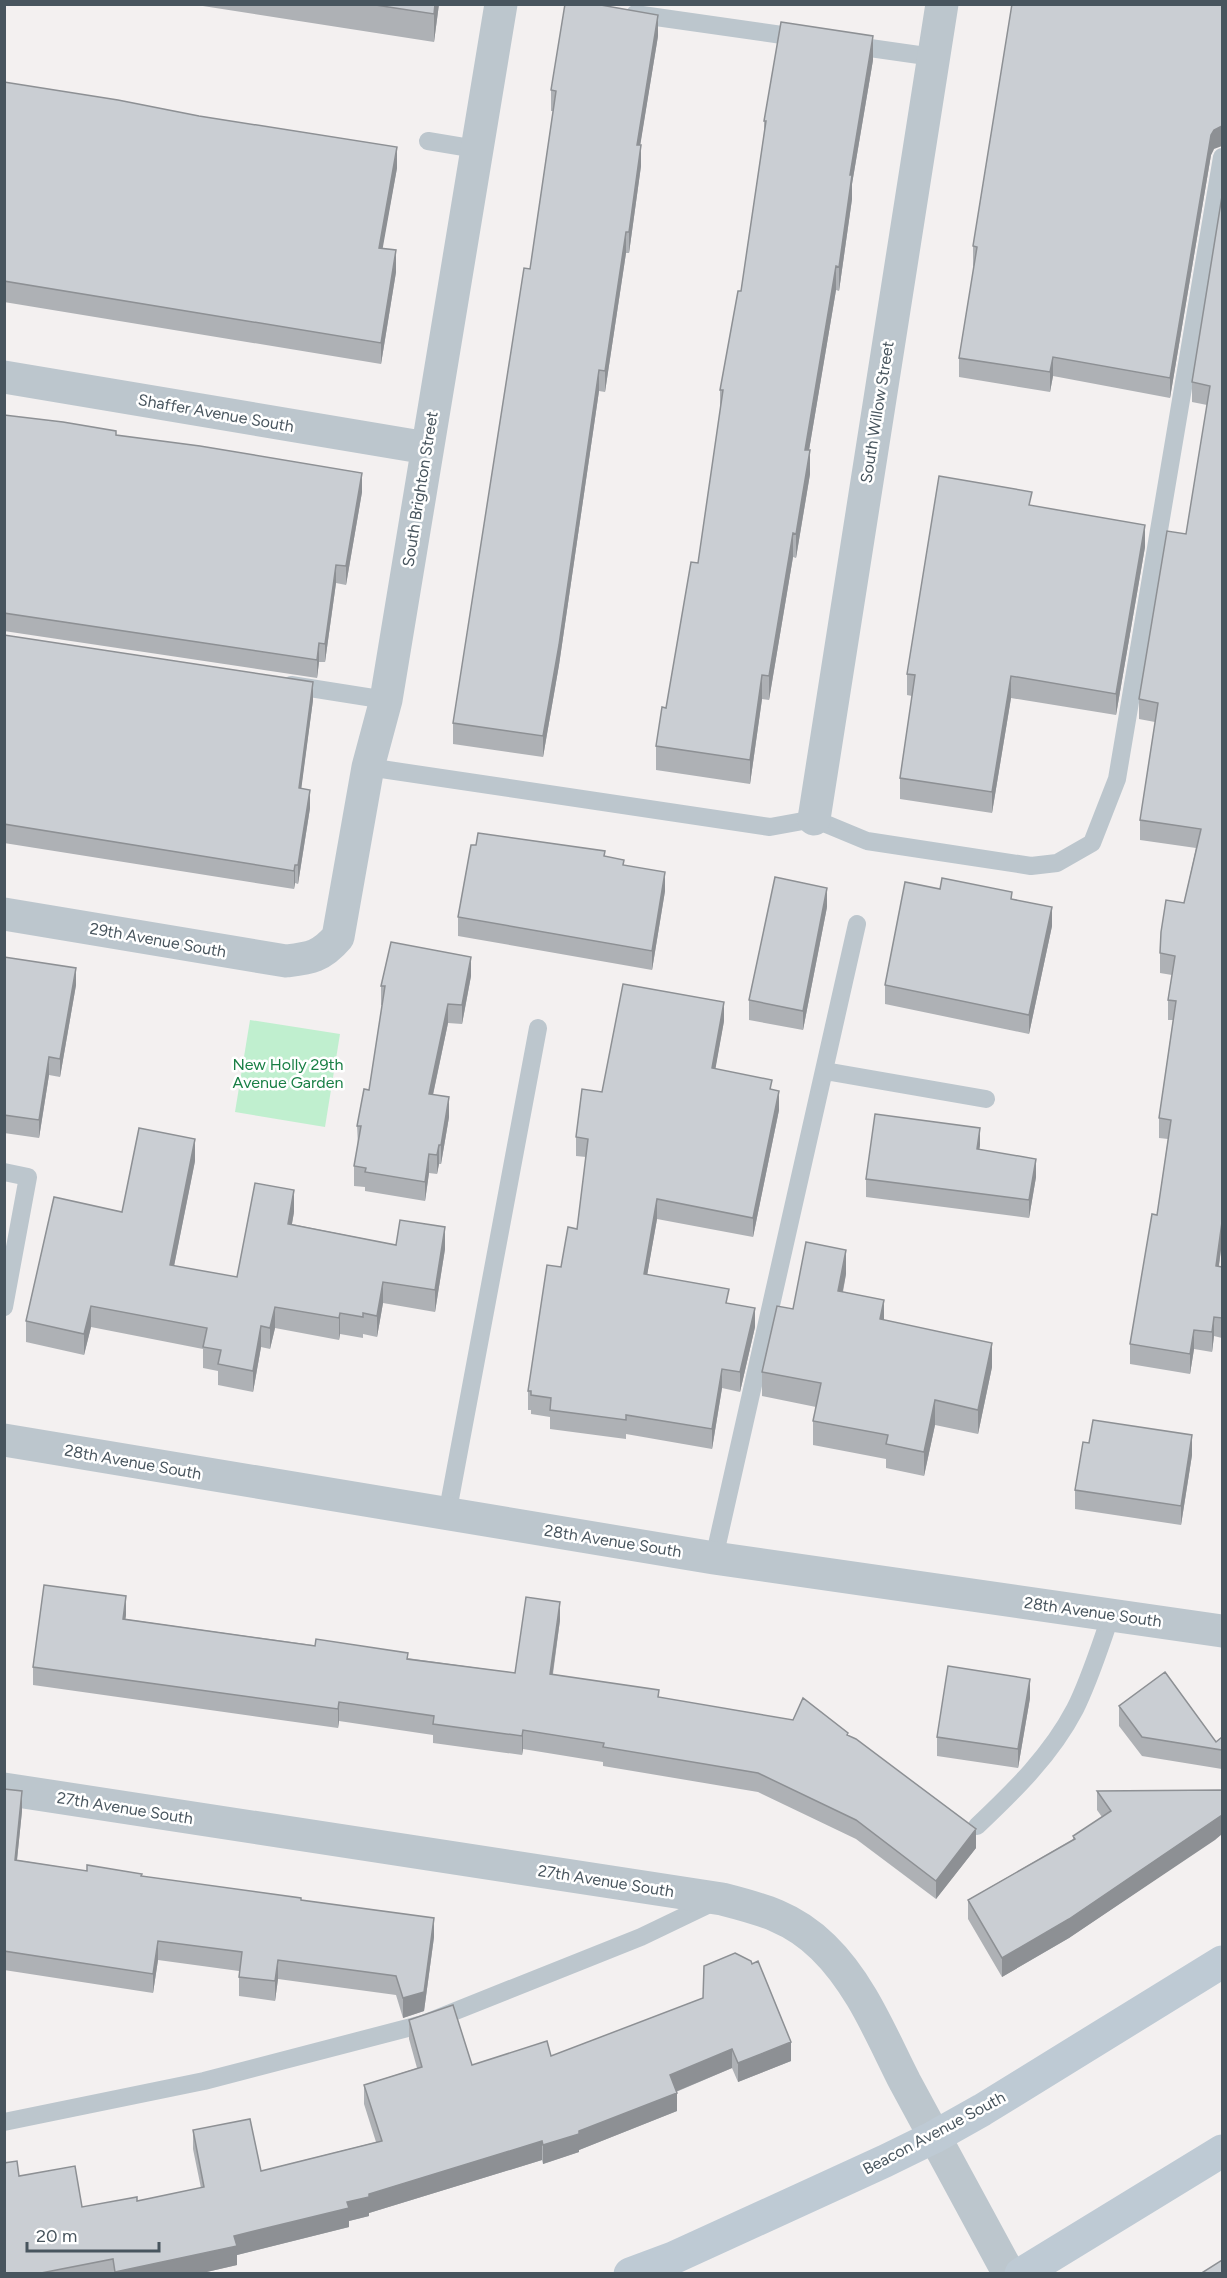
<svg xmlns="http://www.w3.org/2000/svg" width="1227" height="2278" viewBox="0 0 1227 2278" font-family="Figtree,sans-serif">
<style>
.garden{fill:#c0efcf}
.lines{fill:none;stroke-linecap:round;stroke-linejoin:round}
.lane{stroke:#bcc6cd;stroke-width:18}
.street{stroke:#bcc6cd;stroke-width:33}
.secondary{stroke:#becad4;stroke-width:33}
.wall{fill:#aeb1b5}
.shaded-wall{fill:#8d9094}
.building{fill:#caced3;stroke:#8d9094;stroke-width:1.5}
.labels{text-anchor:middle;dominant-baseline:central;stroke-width:5;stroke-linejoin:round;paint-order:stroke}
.street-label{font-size:16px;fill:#48555e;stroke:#fff}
.park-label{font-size:16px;fill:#197f45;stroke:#fff}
</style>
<rect width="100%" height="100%" fill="#f3f0f0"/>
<path class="garden" d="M250,1020l90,14 -15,93 -90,-15z"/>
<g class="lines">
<path class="lane" d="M635,14l168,24
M849,45l84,12
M428,141l48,8
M291,685l95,15
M368,767l402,60 44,-8 53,22 164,25 26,-3 35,-20 25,-64 105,-622
M825,1071l161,28
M4,1172l24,5 -24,130
M447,1515l91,-487
M714,1558l143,-634
M977,1826c37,-35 74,-71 98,-117 15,-30 25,-63 36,-94
M4,2122l200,-41 219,-57 218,-87 75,-36"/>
<path class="street" d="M4,377l423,71
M814,819l128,-815
M4,914l282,47c24,-3 35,-4 52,-24l30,-170 18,-67 115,-696
M4,1440l710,118 508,73
M4,1789l718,110c39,10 71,18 101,48 38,37 58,88 82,135 35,64 69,128 104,192"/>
<path class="secondary" d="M630,2274l43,-16 212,-97 49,-24 48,-27 240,-148
M1021,2274l201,-123"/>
</g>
<path class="wall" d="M190,4h249l-5,38z
M658,36l-18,109 1,21 -12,87h-3l-21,139 -6,-1 -40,274 -16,92 -90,-13v-21l77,-454 23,-158h-2v-21z
M873,60l-21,124v15l-13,92 -3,-1 -27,160 1,24 -14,84 -3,-1 -24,143 -7,-1 -12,85 -94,-14v-24l10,-38 32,-145 22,-151v-22l21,-99 23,-157v-13z
M4,82l393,86 -15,80 14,24 -15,92 -377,-62z
M1214,149l-3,6 -41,243 -117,-22 -3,16 -91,-15v-19l15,-92h-1v-20z
M1222,196v1046l-3,24 3,1v71l-8,-2 -2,16 -18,-3 -4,25 -60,-10v-20l27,-129 11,-76 -9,-1v-20l14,-98h-5v-20l4,-25 -12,-2v-20l24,-50 12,-55 -56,-8v-20l15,-98 -16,-3v-20l47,-165 21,-129 -15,-3v-20z
M4,415l112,20 246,57 -16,93 -10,-2 -11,79h-6l-2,16 -313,-47z
M1032,506l113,41 -29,168 -105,-17 -19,115 -92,-14v-21l12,-82 -5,-1v-21z
M4,635l309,65 -12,88 9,20 -12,76 -3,-1 -1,6 -290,-46z
M605,856l60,35 -13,79 -194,-34v-19z
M940,889l72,10 40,27 -23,108 -144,-30v-19z
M827,907l-24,123 -54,-10v-20z
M4,957l72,28 -16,92 -11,-2 -10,63 -35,-5z
M471,976l-9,48 -14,-1 -15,72 16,22 -8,47h-2l-2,10 -8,-1 -4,28 -60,-10v-4l-11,-1v-20l4,-21 -1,-19 12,-36 13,-85h-1v-19z
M724,1021l-9,48 57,21 7,20 -26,127 -96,-18 -10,56 82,29 26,23 -15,65 -18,-4 -10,61 -86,-15v5l-76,-10v-12l-19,-3v-4h-3v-19l33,-124 16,-38 9,-72 -10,-1v-19l26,-45z
M980,1145l-1,4 57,28 -7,41 -163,-21v-18z
M195,1161l-21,105 63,11 57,-65 -2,12 104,21 49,4 -10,63 -52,-9 -6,34 -14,-3v4l-23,-4 -1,6 -64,-12 -5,21 -9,-2 -8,45 -35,-7v-14l-15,-3v-19l-112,-22 -7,28 -58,-13v-21l96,-109z
M846,1274l-3,18 41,28 108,47 -14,67 -43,-9 -11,51 -38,-8v-9l-73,-14v-24l3,-14 -54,-11v-24l31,-63z
M1192,1455l-11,70 -106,-16v-19z
M126,1615l-1,4 390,54 45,-53 -7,54 106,23 189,38 128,113 -40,51 -80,-60 -98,-47 -155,-26v-4l-80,-13 -1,6 -89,-12v-8l-94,-14 -1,7 -305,-43v-18z
M1030,1698l-12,70 -81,-12v-19z
M1119,1706l97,36 6,-5v32l-80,-13 -23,-30z
M4,1789l18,22 -5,49 70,11 55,5 159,24 133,37 -10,74 -21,7 -7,-23 -118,-16 -3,22 -36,-5v-25l-81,-11 -5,33 -149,-23z
M1222,1790v44l-153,104 -67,39 -34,-58v-19l105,-61v-3l29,-19 -5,-7v-19z
M703,1998l88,63 -53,21 -6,-14 -56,24 1,19 -98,39v2l-36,12 -1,-4 -173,53v3l-20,5v6l-112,28v10l-39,9h-194l15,-98 63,31 55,-6 64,-13 -8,-39v-19l68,41 115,-29 -12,-38v-19l53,-17 -8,-29v-19l63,45 79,-9z"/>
<path class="shaded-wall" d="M435,4h4l-5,38v-28z
M658,15v21l-21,129v-20z
M873,36v24l-21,124v15l-13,92v-24l11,-92z
M1222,126v20l-8,3 -3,6 -41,243v-20l41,-243 3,-5z
M641,145v21l-12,87v-21z
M397,147v21l-18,101v-21z
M626,232v21l-21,139v-21z
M396,250v22l-15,92v-21z
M836,266v24l-31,184v-24z
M1053,357v19l-3,16v-20z
M599,370v21l-40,274 -16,92v-21z
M810,450v24l-14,84v-24z
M362,473v19l-16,93v-19z
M1145,525v22l-29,168v-21z
M793,533v24l-24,143v-24z
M336,565v18l-11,79v-18z
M319,643v19l-2,16v-18z
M762,675v24l-12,85v-24z
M1011,676v22l-19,115v-21z
M313,682v18l-14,106v-18z
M310,790v18l-12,76v-19z
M295,865v18l-1,6v-18z
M665,872v19l-13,79v-19z
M827,888v19l-24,123v-19z
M1052,907v19l-23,108v-19z
M471,957v19l-9,48v-19z
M76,968v17l-16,92v-18z
M724,1002v19l-12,67v-20z
M448,1004v19l-19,90v-19z
M49,1057v18l-10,63v-18z
M779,1091v19l-26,127v-19z
M449,1097v20l-8,47v-19z
M980,1128v17l-3,21v-17z
M195,1139v22l-25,125v-21z
M439,1145v19l-2,10v-19z
M429,1154v19l-4,28v-19z
M1036,1159v18l-7,41v-18z
M294,1190v22l-6,33v-21z
M657,1199v20l-13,74v-19z
M1222,1222v20l-6,44v-20z
M445,1227v22l-10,63v-22z
M846,1250v24l-8,41v-24z
M383,1282v21l-6,34v-21z
M884,1300v24l-4,-5z
M91,1306v21l-7,28v-21z
M275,1307v21l-5,21v-21z
M755,1308v19l-15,65v-20z
M340,1313v21l-1,6v-22z
M1214,1317v19l-2,16v-20z
M261,1326v21l-8,45v-21z
M1194,1330v19l-4,25v-20z
M992,1343v24l-14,67v-24z
M722,1369v19l-10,61v-20z
M935,1400v25l-11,51v-24z
M1192,1435v20l-11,70v-19z
M126,1596v19l-3,23v-19z
M560,1602v18l-10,72v-18z
M1030,1679v19l-12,70v-19z
M339,1702v19l-1,7v-19z
M523,1730v19l-1,6v-19z
M22,1791v20l-7,68v-19z
M1222,1815v19l-7,6 -146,98 -67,39v-19z
M976,1829v19l-40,51v-18z
M434,1918v19l-10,74 -21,7v-20z
M158,1941v19l-5,33v-19z
M278,1960v19l-3,22v-20z
M791,2042v19l-53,21v-19z
M732,2049v19l-62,26v-19z
M677,2093v18l-98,39v2l-36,12v-19z
M542,2141v19l-173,53v3l-20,5v6l-112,28v10l-39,9h-83v-2l232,-70 22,-8z"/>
<path class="building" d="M369,4h66l-1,10z
M565,4h30l63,11 -21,130h4l-12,87h-3l-21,139 -6,-1 -40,275 -16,91 -90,-13 71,-455 6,1 26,-178 -5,-1z
M1012,4h210v122l-8,4 -3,5 -41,243 -117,-21 -3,15 -91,-14 18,-111 -4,-1z
M781,22l92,14 -23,139h2l-13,92 -3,-1 -31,184h5l-14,84 -3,-1 -24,143 -7,-1 -12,85 -94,-14 6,-39 4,1 25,-146 7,1 25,-173h-3l18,-99h3l25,-170h-2z
M4,82l114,18 81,16 198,31 -18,101 17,2 -15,93 -377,-62z
M1222,196v1026l-6,44 6,1v51l-8,-1 -2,15 -18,-2 -4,24 -60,-10 22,-130 5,1 14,-95 -12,-2 17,-117 -8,-1 7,-44 -15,-3 1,-21 5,-32 18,3 17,-74 -61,-9 18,-117 -19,-4 28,-168 19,3 10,-62 14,-86 -18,-4z
M4,415l59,7 53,9v4l84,11 162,27 -16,93 -10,-1 -11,79 -6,-1 -2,17 -313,-47z
M939,476l93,16 -3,13 116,20 -29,169 -105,-18 -19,116 -92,-14 15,-103 -8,-1z
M4,635l309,47 -14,106 11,2 -12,75h-3l-1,6 -290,-47z
M478,833l127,18 -1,5 20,4 -1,5 42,7 -13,79 -194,-34 13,-72h5z
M775,877l52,11 -24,123 -54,-11z
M942,878l70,14 -1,7 41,8 -23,108 -144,-30 20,-103 35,7z
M391,942l80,15 -9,48 -14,-1 -19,90 20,3 -8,48h-2l-2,10 -8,-1 -4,28 -60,-10 1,-4 -12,-2 7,-40h-4l7,-37 5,1 16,-104h-4z
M4,957l72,11 -16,91 -11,-2 -10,63 -35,-5z
M623,984l101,18 -12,66 60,12 -2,9 9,2 -26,127 -96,-19 -13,75 85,15 -3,14 29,5 -15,64 -18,-3 -10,60 -86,-14v5l-76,-10 1,-12 -20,-3v-4h-3l19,-126 14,2 7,-40 9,2 11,-90 -12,-2 6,-48 20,3z
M875,1114l105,14 -3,21 59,10 -7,41 -163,-21z
M139,1128l56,11 -25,126 67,12 18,-94 39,7 -6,34 108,21 4,-25 45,7 -10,63 -52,-8 -6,34 -14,-3v4l-23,-4 -1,5 -64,-11 -5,21 -9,-2 -8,45 -35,-7 3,-14 -18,-3 4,-19 -116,-22 -7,28 -58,-13 28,-124 68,15z
M806,1242l40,8 -8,41 46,9 -4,19 112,24 -14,67 -43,-10 -11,52 -38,-8 2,-9 -75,-14 8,-38 -59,-11 15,-66 16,3z
M1093,1420l99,15 -11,71 -106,-16 8,-48 6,1z
M44,1585l82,11 -3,23 192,27 1,-7 92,14 -1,6 108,14 11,-76 34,5 -10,72 109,16 -1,7 135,23 10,-22 45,35 -1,2 9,4 120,90 -40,52 -80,-61 -98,-47 -155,-26 1,-4 -81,-13 -1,6 -89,-12 1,-8 -95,-14 -1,7 -305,-42z
M948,1666l82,13 -12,70 -81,-12z
M1165,1672l51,70 6,-5v13l-80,-13 -23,-31z
M4,1789l18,2 -7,69 72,11v-6l55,9 -1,2 160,22v2l133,18 -10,74 -21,6 -7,-22 -118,-16 -3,21 -36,-4 3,-25 -84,-11 -5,33 -149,-23z
M1222,1790v25l-153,104 -67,39 -34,-58 107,-61 -2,-3 38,-25 -14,-20z
M735,1953l16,8 1,3 6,-3 33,81 -53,21 -6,-14 -62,26 7,18 -98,38v3l-36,11 -1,-4 -173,53v3l-22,5 2,6 -115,28 3,10 -122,26 -2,-13 -77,15h-32v-111l13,-2 2,15 56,-10 7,41 55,-10v4l67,-14 -11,-57 57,-11 11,52 121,-30 -18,-56 58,-18 -13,-47 44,-15 19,60 75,-24 4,15 152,-58 1,-32z
M1222,2260v14h-22z"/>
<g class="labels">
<g class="street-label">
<text transform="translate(877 412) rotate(-81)">South Willow Street</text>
<text transform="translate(216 413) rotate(10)">Shaffer Avenue South</text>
<text transform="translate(420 489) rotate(-81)">South Brighton Street</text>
<text transform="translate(158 940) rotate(10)">29th Avenue South</text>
<text transform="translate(133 1462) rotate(10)">28th Avenue South</text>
<text transform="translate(613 1541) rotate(9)">28th Avenue South</text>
<text transform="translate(1093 1612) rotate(8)">28th Avenue South</text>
<text transform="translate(125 1808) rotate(9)">27th Avenue South</text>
<text transform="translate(606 1881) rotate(9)">27th Avenue South</text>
<text transform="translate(934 2133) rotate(-28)">Beacon Avenue South</text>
</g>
<g class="park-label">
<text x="288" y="1064">New Holly 29th<tspan x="288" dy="18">Avenue Garden</tspan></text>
</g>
</g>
<rect width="1227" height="2278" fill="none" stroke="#48555e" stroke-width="12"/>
<path d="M27 2242v9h132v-9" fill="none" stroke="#48555e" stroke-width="3"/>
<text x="36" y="2242" font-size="18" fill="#48555e" stroke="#ffffff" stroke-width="4.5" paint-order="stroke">20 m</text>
</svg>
